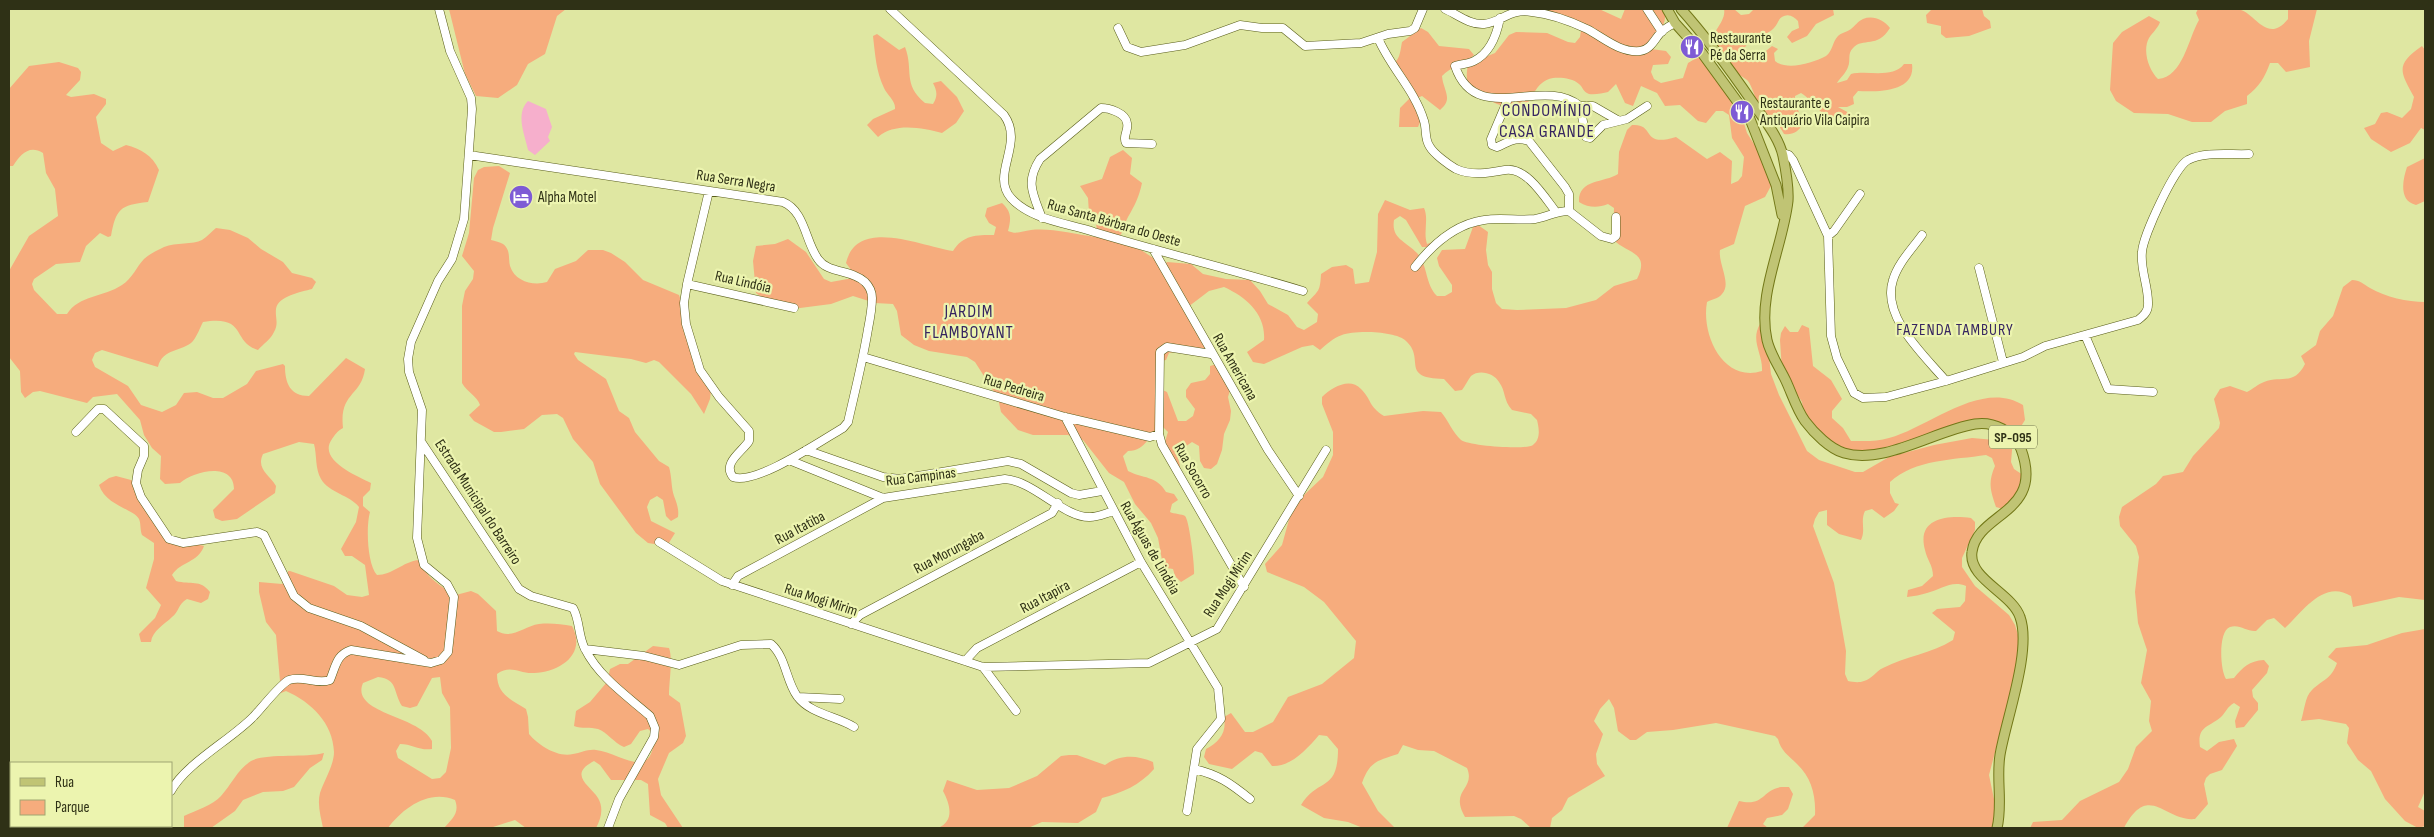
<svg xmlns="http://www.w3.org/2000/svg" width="2434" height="837" viewBox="0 0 2434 837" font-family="'Sofia Sans Condensed',sans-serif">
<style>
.green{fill:#f6ac7d;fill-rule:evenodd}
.water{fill:#f6afcc}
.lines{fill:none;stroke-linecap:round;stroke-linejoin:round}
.minor-casing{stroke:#585d19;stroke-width:9}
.major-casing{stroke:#727717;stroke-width:11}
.minor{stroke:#fff;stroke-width:8}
.major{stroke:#c0c474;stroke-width:9}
.labels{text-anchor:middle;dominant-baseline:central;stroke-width:4.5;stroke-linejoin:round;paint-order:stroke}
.shield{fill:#ecf4af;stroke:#686c44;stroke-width:1}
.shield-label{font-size:14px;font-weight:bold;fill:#2f3116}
.poi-label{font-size:15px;fill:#2f3116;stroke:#ecf4af;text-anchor:start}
.street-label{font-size:15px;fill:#2f3116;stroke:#ecf4af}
.neighbourhood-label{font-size:16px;letter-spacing:1px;fill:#362560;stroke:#ecf4af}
.quarter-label{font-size:18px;letter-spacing:1px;fill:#362560;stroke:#ecf4af}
</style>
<rect width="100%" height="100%" fill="#dfe7a2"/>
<path class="green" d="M449,9h117l-9,7 -12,38 -17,10 -11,21 -19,13 -22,-2 -11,-22z
M1540,9h59l22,10 4,-10h39c5,17 -8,25 -19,36l6,4 15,2 5,6 -3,7 -15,1 -2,7 3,7 7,4 22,-5 5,-15 10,-6 8,4 34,49 7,23 12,19 13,32 -7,13 -20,9 -11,38 -14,6c-2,14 12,34 2,44 -4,5 -10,5 -15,8 -6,33 16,81 55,69 1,-17 -12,-30 -2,-47l5,-1 6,51 8,21 28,56 12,9 36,12h8l26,-15 45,-12 38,-7 23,2 6,-5 -2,-7 -8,-3c-21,4 -44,5 -65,10 -21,6 -55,20 -76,15 -20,-5 -32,-20 -46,-33l-2,-15 -20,-31 -2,-31 1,-7 4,-7 5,6h8l4,-7 7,3 4,38 18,14 11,19 -10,12v7l11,10 8,13c12,0 26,1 38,-3 40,-11 93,-59 134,-33l2,15 -12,19 -2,23 3,7 9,6 -3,15 -17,19 -7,-2c-6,-17 -8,-25 -1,-41l-3,-8 -6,-3c-32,5 -71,4 -96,27v11l5,10 4,1 -5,7 -10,7 -12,-9 -7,2c-5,10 1,19 -4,29l-22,-6 -12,-9v-15l-8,2 -4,7 -2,7 21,57 12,68 -1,23 3,7c5,1 11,2 16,0 8,-2 12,-10 19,-13 23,-12 48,-14 70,-28l2,-8 -23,-19 5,-4 23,-2 5,-6 1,-15c-15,-6 -25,4 -39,7 -6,2 -13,3 -20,4l1,-7 14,-4 11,-10c0,-11 -6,-16 -8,-26 -9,-33 24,-35 46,-32l4,4v8l-13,28v9l13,19 34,29 6,10 4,13 -1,27 -29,110 6,29 -1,24h-192l13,-13c1,-20 -4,-38 -18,-51 -9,-9 -16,-13 -19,-25l-3,-3 -59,-13 -43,7 -26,2 -11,8h-6l-12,-9 -4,-23 -5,-9 -9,10 -6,12 9,13 -7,20 1,10 8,12 -37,22 -6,12 -10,8 -2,10h-19l-10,-9 -7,-3 -49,1c-16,-28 11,-27 2,-49l-33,-17 -16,-1 -15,-5 -5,9c-21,7 -28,7 -36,29l16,28 17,17h-32l-15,-6 -24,-4 -23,-13c17,-28 37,-12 37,-56l-11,-13 -8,-1c-12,14 -28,32 -47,31l-10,-13 -7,-2 -23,18 -23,-5 -5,-7 2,-8c13,-7 21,-16 18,-32l7,-4 14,19h8l20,-10 15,-25 34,-13 32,-26 2,-17 -32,-39 -20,-15 -37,-15 -2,-8 17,-19 8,-29 4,-7 11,-15 18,-17 10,-22v-23l-11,-28v-7c10,-10 28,-20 39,-8 11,11 7,17 23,27l39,-5 18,1c7,8 12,21 20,28 8,6 65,10 72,5 8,-6 6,-17 4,-25l-6,-6 -19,-4c-9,-10 -6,-19 -13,-28 -5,-9 -20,-13 -28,-6 -3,4 -6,10 -9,14l-7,1 -11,-12c-45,-1 -18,-20 -38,-38 -10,-10 -51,-11 -64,-6 -9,3 -15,9 -22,15l-7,-5 -11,2 -38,17 -11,-2 -6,-10 17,-12c2,-26 -18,-43 -40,-53l-15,4 -25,19 24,39 -2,7c-14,2 -24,-7 -37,-3l-3,7 -6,1 -4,8v18l11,5 11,29h8l7,-5 2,-7 -9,-12v-7l5,-7 14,-3 5,-6v-8l7,-2 13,26 -2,7 3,14 -1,9 -6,14 -2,16 -5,14 -6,5 -7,-1 -4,-7 -1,-15 -7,-4 -13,9 -1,7 2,8 -3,7c-13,-21 -17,-16 -9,-41l-5,-5c-14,5 -16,24 -35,24l-5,5 5,15c15,8 28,4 38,21l8,2 4,6 -6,4 -2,8c4,2 12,2 15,4 4,3 10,50 9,58l-13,8 -6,-6 -2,-7 -6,-1 -5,-8 -4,-22 -7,-15 -16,-19 -11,-22 -15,-9 -26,-33 -15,-5h-35l-15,-5 -17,-18 -3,-14 -23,-36 -8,-5 -38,-6 -15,-6 -13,-10 -4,-24 -4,-7 -18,-1 -22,-7 -22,8 -31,4 -37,-10 -7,-5 -3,-32 3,-15 19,-2 13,-5 18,13 18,27 7,3 22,-4 1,-4 -8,-11c11,-47 77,-16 107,-12 10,-16 23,-16 41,-16l2,-8 -7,-4 -4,-7 2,-8 15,-5c10,9 9,16 6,28 9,4 14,0 23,-1 21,-2 43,4 64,7 3,-10 2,-17 -6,-24l-1,-15 -8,-12 22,-7 8,-22 13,-7 9,8 -2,16 12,9c-3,14 -7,22 -14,34 -5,9 -3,14 -12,24l25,9 23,15 3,-3 24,2 12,10 23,5 24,1 10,11 8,13 20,11 9,12 7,3 13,-8 1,-8 -11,-11c12,-13 13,-11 14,-29l11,-7 14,-2 7,4 2,15 14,-2 8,-30 1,-38 7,-14 25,10 14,-2c5,11 -1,24 3,36l6,-2 -3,5h-8l-16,-27 -6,-4 -6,4c-3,19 12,21 23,33 11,12 8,31 20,43h8l7,-4v-7l-13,-19 -2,-8 5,-8 23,-1 8,-22 5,-2 10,7 -2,18 2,15 4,7v17l4,14 6,6 15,1 49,-2 30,-8 18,-14 23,-7c14,-28 -11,-25 -24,-40l1,-31 -6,-4c-10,4 -19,4 -29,-2 -1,-23 25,-19 39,-28l1,-22 8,-22 5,-5c24,-2 8,23 44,12l31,22 13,-7 12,9 -1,23 7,-3 4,-5 2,-19 -12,-19 -3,-23 -6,-4h-7l-10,12 -8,-2 -18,-16 -15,1 -8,-13 -16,-7 -8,20 -8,-3 -9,-19 -8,8c-5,1 -13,3 -19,2 -6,-2 -6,-7 -10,-10 -6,-6 -19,-7 -26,-6 -21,4 -19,26 -32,30 -14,3 -43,-11 -51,-22 -5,-6 -3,-15 -2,-22l27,-11 14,-18 7,-3 31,1 21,9 7,1 5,-6 1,-7z
M1724,9h10l7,6 8,-1 5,-5h79l1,6 -18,9 -9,12 -15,7 -5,-6 5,-6 7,-3 -1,-7c-4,-4 -8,-7 -14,-5 -6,2 -6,8 -10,12 -11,11 -27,9 -33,27l6,4 8,1 17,-14 6,3 -4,4 1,8c12,10 38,2 51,-5 7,-5 6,-14 12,-20 3,-3 9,-4 13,-7 4,-3 7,-8 12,-10 10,-4 21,1 27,9 -13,21 -27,9 -37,20 -6,6 -2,12 -5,19 -2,6 -8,11 -11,16l10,-3 4,-6c17,-4 42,5 53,-10h8c4,28 -34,28 -54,27l-5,6 1,7 -7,3h-9l13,7c-27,15 -31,-9 -50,-21l-6,3c0,11 6,18 8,28 -5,8 -10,11 -19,10l-8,-13 -14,-6c-4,-8 -10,-31 -15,-35 -10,-8 -33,-16 -37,-29 -4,-15 17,-28 14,-42z
M1932,9h50l2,7 6,5 1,7 -22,8 -23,2 -5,-4v-8l-14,-3 -1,-8z
M2198,9c9,0 36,-2 43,1 15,5 27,34 47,9v-10h29l-8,32 1,26 -24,5 -8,-9h-8c-5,14 -11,24 -23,33v8l-22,7 -14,11h-19l-24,-8 -34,-1 -18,-12 -6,-11 3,-47 9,-11 27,-16 11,6c-2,6 -7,10 -11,16 -7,13 0,32 9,41 25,-2 30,-40 41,-59l-3,-7z
M1421,28l7,4 11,14 30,3 5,6c-10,10 -23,11 -32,21 1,14 12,23 -2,34l-18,-14 -7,3 -1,8 7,13 -3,7h-19l1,-19 10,-10c-3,-20 -4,-22 -20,-33 10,-3 10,-13 12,-23z
M877,34l22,16 6,-3c9,23 -3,37 20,56l8,1c5,-8 4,-13 0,-21l8,-2 16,16 7,14 -8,12 -14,10c-19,-5 -47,-11 -64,4l-11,-12 6,-6 22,-10c1,-8 -8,-14 -11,-21 -8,-16 -9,-35 -11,-52z
M2422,46l3,4v80l-4,-2 -11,15 -19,9 -20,-13 -7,-11 11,-4 6,-11 6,-1 15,6 9,-9 3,-12c-14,-26 -19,-32 8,-51z
M59,62l19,6 3,4 -1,8 -14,15 5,2 23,-3 12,5v5l-10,13 5,26 12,8 13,-6c15,4 26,10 33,25l-11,32c-28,3 -32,7 -37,34l-3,1 -8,-4 -14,13 -6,16 -24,2 -22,15 -2,5 2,6 23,24h10c12,-19 37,-17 55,-29 11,-7 14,-18 22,-26 5,-5 14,-9 20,-12 12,-5 29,-2 38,-7 5,-3 10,-9 14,-12l14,2 18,8 13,11 22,13 9,11 20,5 4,4 -4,7c-11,3 -34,7 -36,20 -1,9 3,14 -2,23 -3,7 -11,12 -16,18 -27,-8 -10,-35 -55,-28 -3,6 -6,14 -10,19 -10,11 -31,7 -35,26l-56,-17 -7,3 -3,7 3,7 33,19 13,19 21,7 14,-7 8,-12 13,-1 16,6h10l24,-14 9,-13 27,-7 2,2c0,17 5,30 24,30l37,-38 19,11c-4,28 -26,23 -22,59 -6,3 -8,7 -11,11 -15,21 25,37 39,44l-1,7 -7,7v9l7,6c-4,14 -3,52 7,63 15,0 26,-13 41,-15 7,16 23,27 38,35l15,-4 7,3 18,17 1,20c15,9 27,-5 42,-7 11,-1 22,0 33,2 15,28 -12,46 -38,47 -15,1 -23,-9 -37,1 0,21 14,25 29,35l2,8 1,17c9,11 29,24 44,20 8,-1 14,-5 23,-4 25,3 58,34 58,-16l-6,-5 -8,2 -9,13 -7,3c-10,-4 -17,-15 -26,-18 -8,-2 -16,0 -24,-3l2,-15 14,-9 17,-20 3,-13 10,-5h8l25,-18 16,2c4,10 0,34 0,47l11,8 6,33 -3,7 -14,10 -11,26 3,16 22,33h-15l-3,-5 -15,-8 -2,-31 -7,-4h-30l-11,-15 -6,-4c-27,14 -3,25 4,37 6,10 3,21 -2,30h-70l-11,-8 -25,8h-46c8,-9 16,-15 11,-28 -26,-11 -52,8 -67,28h-65c-2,-11 -6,-23 -3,-35 4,-12 14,-28 14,-41 -1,-29 -23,-50 -48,-61l-5,2 -5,-58 -10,-13 -7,-30v-10l23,2 6,-6v-7h2l44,15 13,9 15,2 7,-2 -4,-30 -13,-9h-7l-4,-7 15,-27 3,-15c-9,-12 -30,-14 -38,-28 -6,-10 -4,-24 -7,-35l-15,-2 -36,12c-7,15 6,20 13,32l-1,7 -38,26 -15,2 -7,-3 -2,-8 21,-21c0,-28 -41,-18 -54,-6l-15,1 -5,-5 1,-23 -9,-8 -8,-13 -4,-15 -23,-26 -24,3 -6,6 -47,-12 -7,1 -8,6 -4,-6 -1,-21 -11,-14v-86l20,-35 29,-20 -3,-27 -9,-16 -3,-20c-14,-9 -23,2 -30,13h-4v-77l20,-23zM378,677c20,2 15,15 24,29l8,2 7,-2 15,-28 8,-1 2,16 8,14 1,41 -5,24 -6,6 -8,1 -34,-21 -2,-7 4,-7c12,0 20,7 32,5v-8c-13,-26 -82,-27 -69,-58z
M2425,158v43l-9,4c-18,-4 -13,-26 -9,-38z
M499,166l11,7 -17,55 -2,12c4,1 9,2 12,4 8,6 5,14 7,22 5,16 24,20 37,16l8,-13 21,-8 12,-11h15l8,3 14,9 18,18 36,15 32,96 -1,8 -6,15 -13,-20 -32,-32 -5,-2 -8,3 -15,-4 -56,-7 -1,2 4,6 28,19 13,32 10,7 6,14 24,29 10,6c3,10 2,21 5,29 3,8 5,13 4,21l-7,4 -5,-5 -3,-16 -6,-4 -7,4 -3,7 4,14 24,12 -8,13 -19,-3 -12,-10 -36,-49 -7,-22 -20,-23 -10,-21 -6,-4 -15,1 -18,14 -23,3h-7l-20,-11 -5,-6 11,-10c-3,-9 -13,-13 -18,-22v-77l3,-15 8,-12 1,-8 -12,-15 7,-23 5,-55 4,-8 6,-3z
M2352,280c8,0 11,4 18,8 16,9 37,14 55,14v298l-26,-3 -46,10 -2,-11c-27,-17 -48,15 -66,32l-11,-10 -7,2 -11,11c-9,1 -16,-7 -26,-4 -12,4 -10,43 -4,52l8,-1c9,-11 15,-17 30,-18l5,6 -2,7 -15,17 1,7 5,6v7l-14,17 -8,1 -1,-7 5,-14 -6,-4c-7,4 -8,9 -13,14 -13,11 -24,9 -21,30l7,4 12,-9 15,-3 3,7 -15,24 -12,4 -4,4 -2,6 4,20 -13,15c-30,3 -46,-38 -71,9h-94l3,-6 29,-2 18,-19 39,-19 9,-13 8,-22 16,-16 -3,-10 2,-20 -10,-18 6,-33 -9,-27 -3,-31 4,-35 -3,-11 -16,-20 -1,-9 3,-10 34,-23 7,-8 20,-4 10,-16 26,-28 1,-5 -6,-24 6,-10 10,-3 17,6c6,-3 11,-8 17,-10 18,-7 30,4 41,-18l-4,-8 15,-11 4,-14 13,-15 10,-29z
M116,476l15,4 6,5 30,51 37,10c-6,17 -23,15 -32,29l4,6c15,4 24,-2 34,11l-2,7 -7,4 -14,-4c-9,5 -8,13 -15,18 -7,7 -20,14 -21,25h-10l-2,-8 16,-16 6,-13 -15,-17 8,-29v-16l-12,-8c-2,-5 -1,-12 -3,-16 -5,-10 -33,-13 -40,-34l10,-7z
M2425,629v162l-7,16 7,4v15l-7,2 -13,-7 -20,-22 -14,-28 -13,-11 -11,-17 2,-15 -3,-4 -27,-5 -18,2c3,-9 4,-25 11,-31 11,-11 19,-10 25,-27l-9,-6 8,-9 31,-3 35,-12z
M324,753l-2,7 -12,8 -16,19 -11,4 -20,1 -20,8 -8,11 -24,17h-27v-12c11,-5 29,-11 37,-20 10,-11 17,-27 30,-35 14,-8 54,-3 73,-8z
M1069,755h8l28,10c15,-11 32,-10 48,-3l1,7c-14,16 -32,24 -52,29l-6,14 -18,11 -36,-1 -14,6h-90c17,-7 12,-24 5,-37l4,-11 30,10 32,-2 28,-12 24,-20z
M1781,787h8l4,7 -5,15 -6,6 -15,3 -4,6 5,4h-41l12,-27c25,6 23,-11 42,-14z"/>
<path class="water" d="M528,101l18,8 6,18 -4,10 2,4 -15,14 -7,-5c-3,-15 -13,-36 0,-49z"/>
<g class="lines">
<g class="minor-casing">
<path id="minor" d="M890,9l114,106c21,29 -14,59 7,83 20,22 56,25 83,34 70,21 140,38 209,59
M1445,9c13,6 25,16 39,15 18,-2 26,-16 48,-12 19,2 38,9 55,17 17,9 33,24 53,22 11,-1 15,-13 22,-20 4,-3 9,-6 13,-8
M1647,9l15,23
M1500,18c-3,16 -10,35 -26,43 -6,3 -13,3 -19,5 21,62 87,9 125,40l6,31 4,1 13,-13 24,-6 20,-13
M1118,28l9,19 14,5 44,-7 55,-20 22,3h21l22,18 56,-3 27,-9 22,-3 5,-3 8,-19
M1378,38c12,29 37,52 46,83 3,9 0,18 6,26 4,7 19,18 26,22 16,7 33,4 49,1 21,-4 40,28 51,42
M1508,99l-17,40 1,6 5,2c12,-5 18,-11 32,-6l36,46 4,7v17
M1580,106h13l26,15
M1783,153l6,2 4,5 35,76 3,100 6,22 17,35 9,5 23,-1 60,-16 77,-24 22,-11 93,-26c5,-4 10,-8 10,-15 1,-18 -8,-35 -6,-53 1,-16 33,-86 46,-92 17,-9 43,-5 61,-6
M469,155l314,47c22,9 22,39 35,57 10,15 33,10 47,23 4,4 7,10 7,16 0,10 -2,21 -4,31 -5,31 -13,62 -20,93l-5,6c-21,12 -88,58 -110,49 -11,-14 9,-25 16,-36v-10l-30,-34 -19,-27 -14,-46 -2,-21 3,-19 22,-93
M1042,218c-9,-24 -17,-36 -2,-59l61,-51c8,0 25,5 26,15 2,8 -5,13 -1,20l26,1
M1922,235c-10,14 -24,28 -29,45 -12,37 31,75 53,101
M1828,236l6,-5 26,-37
M1153,249l115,201 31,46
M1415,267c17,-22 41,-43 69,-47 17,-3 34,1 51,-1 12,-2 21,-8 34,-8l32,25 11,3 4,-3v-19
M1979,268l24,94
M687,284l107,24
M2085,335l23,54 45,3
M1211,354l-44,-7 -7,5 -1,82 3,11 82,142
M863,357l202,60 85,20 9,-3
M1065,417l76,145 77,126 3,31 -24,30 -10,62
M76,432l22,-23h6l40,37v10l-6,14 -2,13 5,14 28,42 14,4 74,-11 7,3 30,61 15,12 52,18 63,34
M422,443l97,146 12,7 42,12c7,12 5,28 12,41 14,28 42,47 65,67l5,12 -1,9 -35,62 -11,29
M806,450l77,27 17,2 108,-18 13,3 50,29 8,2 23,-4
M789,460l94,38 122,-19c29,2 59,39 85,38 8,0 16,-4 24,-6
M659,542l63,39 261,86 166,-4 68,-34 109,-179
M732,585l6,-9 145,-78
M851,624l9,-9 192,-102 6,-10
M585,649l59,7 35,9 62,-20 30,-1c15,13 15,37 26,52 13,18 39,20 57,31
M965,661l12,-13 164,-86
M983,667l33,44
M798,697l42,2
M1194,769c25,6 36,14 56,30
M171,791c14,-27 61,-52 83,-75 8,-8 26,-32 35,-36 14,-5 28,5 41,0 6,-14 6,-25 21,-30l80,13 10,-3 7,-8 6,-55 -7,-13 -23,-19 -7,-27 5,-128 -13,-38 -1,-13 3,-17 27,-61 14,-22 12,-40 8,-110 -1,-11 -21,-47 -11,-42
M155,828l1,-2"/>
</g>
<g class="major-casing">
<path id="major" d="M1667,9l8,14 27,30 48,66 26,66 6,30
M1681,9c26,29 50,62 72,94 11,17 26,34 30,53 3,15 6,31 5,45 -5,45 -31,93 -21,139 3,14 13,28 19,41 6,13 11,29 19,40 9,12 25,28 39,32 40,12 92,-23 131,-29 18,-3 39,7 46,25 24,65 -44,63 -49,103 -4,27 40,41 48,65 12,33 -14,102 -20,138 -4,24 3,49 -3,73"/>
</g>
<use href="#minor" class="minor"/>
<use href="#major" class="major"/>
</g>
<defs>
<g id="restaurant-disc" transform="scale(1.25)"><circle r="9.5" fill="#7e5bd5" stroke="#ecf4af"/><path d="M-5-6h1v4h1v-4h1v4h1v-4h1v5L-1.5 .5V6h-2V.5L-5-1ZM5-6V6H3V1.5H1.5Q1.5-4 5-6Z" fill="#fff"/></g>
<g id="hotel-disc" transform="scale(1.25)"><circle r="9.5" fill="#7e5bd5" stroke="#ecf4af"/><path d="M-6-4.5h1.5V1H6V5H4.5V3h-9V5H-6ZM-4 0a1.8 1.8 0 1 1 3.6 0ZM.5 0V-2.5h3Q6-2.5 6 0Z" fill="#fff"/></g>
</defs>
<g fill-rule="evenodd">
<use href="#restaurant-disc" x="1692" y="47"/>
<use href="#restaurant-disc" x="1742" y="112"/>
<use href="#hotel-disc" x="521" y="197"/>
</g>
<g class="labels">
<rect class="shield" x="1989" y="425.5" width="48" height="23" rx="4"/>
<g class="shield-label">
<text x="2013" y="437">SP-095</text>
</g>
<g class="poi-label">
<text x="1710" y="38">Restaurante<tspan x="1710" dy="17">Pé da Serra</tspan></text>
<text x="1760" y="103">Restaurante e<tspan x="1760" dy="17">Antiquário Vila Caipira</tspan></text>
<text x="538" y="197">Alpha Motel</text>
</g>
<g class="street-label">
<text transform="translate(736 181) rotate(9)">Rua Serra Negra</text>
<text transform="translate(1114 223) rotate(16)">Rua Santa Bárbara do Oeste</text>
<text transform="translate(743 282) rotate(13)">Rua Lindóia</text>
<text transform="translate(1235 367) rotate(60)">Rua Americana</text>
<text transform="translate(1014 388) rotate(17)">Rua Pedreira</text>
<text transform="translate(1193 471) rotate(60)">Rua Socorro</text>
<text transform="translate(921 477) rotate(-7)">Rua Campinas</text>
<text transform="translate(478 502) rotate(57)">Estrada Municipal do Barreiro</text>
<text transform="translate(800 528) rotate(-28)">Rua Itatiba</text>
<text transform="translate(1150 548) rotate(60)">Rua Águas de Lindóia</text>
<text transform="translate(949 552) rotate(-28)">Rua Morungaba</text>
<text transform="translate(1228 584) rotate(-57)">Rua Mogi Mirim</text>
<text transform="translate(1045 597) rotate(-28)">Rua Itapira</text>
<text transform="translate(821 600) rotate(18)">Rua Mogi Mirim</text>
</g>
<g class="neighbourhood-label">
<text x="1955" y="330">FAZENDA TAMBURY</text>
</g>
<g class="quarter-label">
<text x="1547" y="110">CONDOMÍNIO<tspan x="1547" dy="21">CASA GRANDE</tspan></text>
<text x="969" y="311">JARDIM<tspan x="969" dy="21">FLAMBOYANT</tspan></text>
</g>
</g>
<rect width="2434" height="837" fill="none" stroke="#2f3116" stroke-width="20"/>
<rect x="10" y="762" width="162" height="65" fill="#ecf4af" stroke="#a0a672"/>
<rect x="20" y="778" width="25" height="8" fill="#c0c474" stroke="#a0a672"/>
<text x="55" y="787" font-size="15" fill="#2f3116">Rua</text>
<rect x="20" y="800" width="25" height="15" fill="#f6ac7d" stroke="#a0a672"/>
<text x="55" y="812" font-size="15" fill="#2f3116">Parque</text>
</svg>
